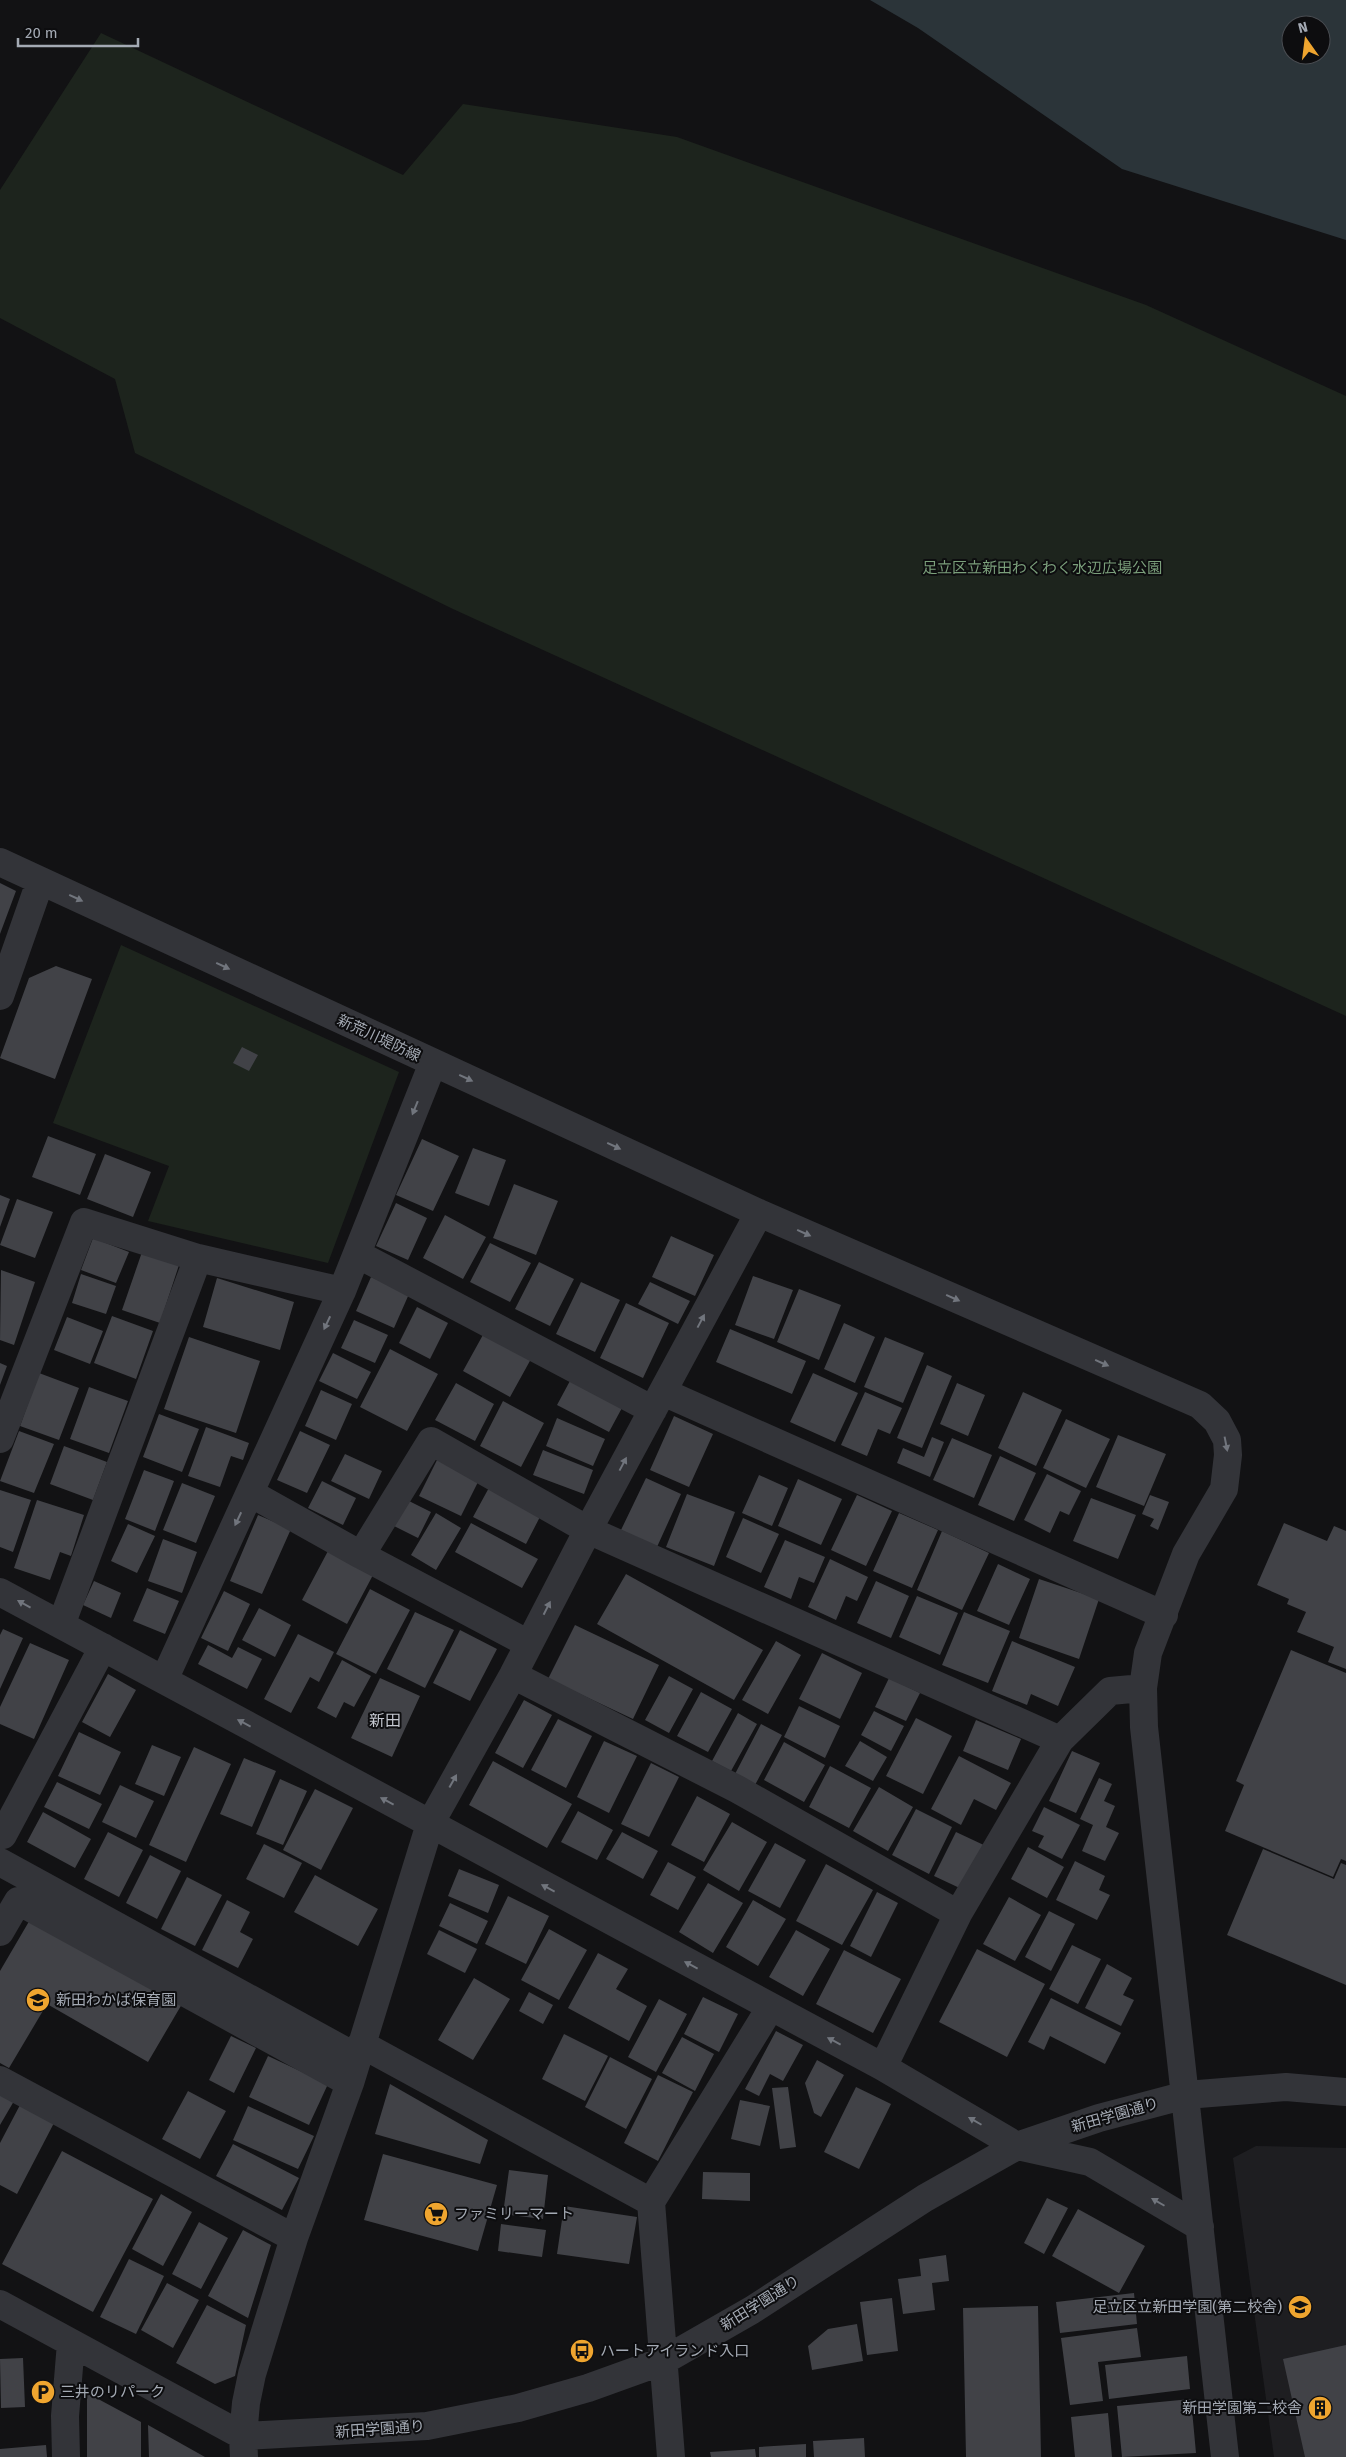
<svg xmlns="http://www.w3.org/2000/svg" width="1346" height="2457" viewBox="0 0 1346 2457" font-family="'Fira Sans','Noto Sans JP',sans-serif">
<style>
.built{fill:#1e1e21}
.green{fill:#1d241d}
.water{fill:#2b3439;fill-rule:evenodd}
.building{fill:#414247}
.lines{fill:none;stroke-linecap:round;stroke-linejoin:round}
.minor{stroke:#333439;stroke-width:28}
.oneway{fill:#71757d}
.labels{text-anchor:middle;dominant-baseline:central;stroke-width:4;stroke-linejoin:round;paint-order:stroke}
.park-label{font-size:15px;fill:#7b9f7b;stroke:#0d0d0f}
.street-label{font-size:15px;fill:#a4aab4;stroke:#0d0d0f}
.poi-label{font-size:15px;fill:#a4aab4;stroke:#0d0d0f;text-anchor:start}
.neighbourhood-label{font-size:16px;fill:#c5c8d0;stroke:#0d0d0f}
</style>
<rect width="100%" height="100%" fill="#121214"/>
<path class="built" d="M1256,2146l90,2v309h-72l-41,-299z"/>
<path class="green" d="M101,33l302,142 60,-71 214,33 469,168 200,91v620l-893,-407 -318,-156 -20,-74 -115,-61v-128z
M121,945l278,127 -71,191 -180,-42 21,-55 -116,-43z"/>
<path class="water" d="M870,0h476v240l-224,-71 -204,-141zM1291,25h30v30h-30z"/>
<path class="building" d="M0,883l16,8 -16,43z
M56,966l36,13 -37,100 -55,-21 29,-80z
M242,1047l16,8 -9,16 -16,-8z
M48,1136l48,18 -16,41 -48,-18z
M422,1139l37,17 -26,55 -37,-16z
M473,1148l33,12 -17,46 -34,-13z
M105,1154l46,18 -18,45 -46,-18z
M514,1184l44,17 -22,54 -43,-17z
M0,1195l10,4 -10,28z
M17,1199l36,13 -18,46 -35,-13z
M396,1203l31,15 -19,42 -32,-14z
M445,1215l41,22 -23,42 -40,-21z
M671,1236l43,19 -19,41 -43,-19z
M93,1238l36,14 -13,31 -35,-13z
M490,1243l41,20 -21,39 -40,-20z
M142,1252l37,13 -19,58 -38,-13z
M539,1262l35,17 -24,47 -35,-17z
M1,1270l34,12 -21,63 -14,-5z
M81,1274l35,12 -10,28 -34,-11z
M753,1276l40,14 -19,49 -39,-14z
M371,1277l38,17 -15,34 -38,-17z
M217,1278l77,24 -14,48 -77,-23z
M581,1282l39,18 -25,52 -39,-18z
M650,1282l40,19 -12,23 -40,-20z
M799,1289l42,16 -22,55 -42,-18z
M626,1303l43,20 -26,55 -43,-20z
M417,1307l31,16 -18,36 -31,-16z
M112,1316l41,15 -17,48 -42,-16z
M67,1317l36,14 -13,33 -36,-14z
M354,1320l34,15 -13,28 -34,-15z
M844,1323l31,14 -20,46 -31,-14z
M730,1329l76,32 -14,33 -76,-32z
M484,1333l47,26 -21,38 -47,-26z
M189,1337l71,24 -24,72 -72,-24z
M885,1337l39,16 -21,50 -39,-16z
M390,1349l48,25 -31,57 -47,-24z
M333,1353l38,19 -14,27 -38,-18z
M0,1363l7,3 -7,19z
M927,1365l25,11 -30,72 -25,-10z
M39,1373l40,15 -20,52 -39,-14z
M813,1373l45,20 -23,49 -45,-20z
M571,1379l52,27 -14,26 -52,-27z
M456,1383l38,21 -19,37 -40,-21z
M957,1383l28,12 -17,41 -28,-12z
M89,1387l39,14 -19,52 -39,-14z
M321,1390l31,14 -16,36 -31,-14z
M865,1392l37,16 -12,26 -12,-5 -11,27 -26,-11z
M1023,1392l39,18 -26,56 -38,-18z
M503,1401l41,22 -23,44 -41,-21z
M159,1414l40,15 -17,43 -39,-15z
M674,1416l39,18 -24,53 -39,-17z
M557,1418l48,21 -12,27 -47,-20z
M1066,1419l44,20 -24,49 -43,-20z
M206,1427l43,16 -6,17 -12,-4 -11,31 -32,-11z
M19,1431l35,13 -20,49 -34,-12z
M300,1431l30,14 -23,48 -30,-13z
M1118,1435l48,19 -22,52 -48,-19z
M932,1437l12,5 -14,35 -33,-14 6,-15 21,9z
M952,1438l40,17 -18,43 -41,-18z
M64,1446l43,16 -14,38 -43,-16z
M543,1450l50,20 -9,24 -51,-19z
M345,1454l37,17 -13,28 -38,-18z
M439,1456l41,22 -19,38 -42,-20z
M1000,1456l36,17 -22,48 -36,-16z
M144,1470l30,11 -19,50 -30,-12z
M1047,1474l34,17 -12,24 -9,-4 -10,22 -26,-13z
M759,1475l29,13 -16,38 -30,-13z
M646,1478l35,16 -24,53 -36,-17z
M798,1479l44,20 -21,46 -43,-19z
M322,1481l34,17 -13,27 -35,-17z
M182,1483l33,13 -19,47 -33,-13z
M491,1484l52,27 -17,33 -53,-27z
M0,1490l31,10 -18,52 -13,-5z
M687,1494l48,18 -21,54 -48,-19z
M857,1495l35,16 -26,55 -35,-16z
M1150,1495l19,7 -11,28 -8,-4 4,-7 -12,-5z
M1091,1498l45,17 -18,44 -45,-18z
M37,1500l47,15 -13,41 -11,-4 -10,28 -36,-12z
M407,1500l24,12 -13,26 -24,-12z
M436,1513l25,15 -25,42 -25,-15z
M899,1513l39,17 -26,58 -39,-17z
M258,1515l33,14 -29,65 -32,-13z
M743,1518l36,16 -18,39 -35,-16z
M471,1523l67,36 -16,29 -67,-36z
M1284,1523l43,18 7,-15 12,5v138l-18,-7 6,-15 -37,-15 9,-20 -19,-8 2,-5 -32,-14z
M128,1524l27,12 -18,37 -26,-12z
M942,1531l47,22 -27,57 -45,-20z
M163,1539l34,13 -15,41 -34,-12z
M785,1540l40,17 -11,26 -15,-6 -8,22 -27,-12z
M328,1551l45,24 -26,49 -45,-24z
M830,1559l38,18 -11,24 -11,-5 -10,24 -28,-13z
M998,1564l32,15 -21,46 -32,-14z
M626,1574l137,76 -29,50 -137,-76z
M1039,1579l60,20 -20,60 -60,-21z
M94,1581l27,12 -10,25 -28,-13z
M876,1581l33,15 -18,42 -34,-15z
M147,1588l32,13 -14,33 -32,-13z
M370,1589l40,21 -34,64 -40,-20z
M224,1591l26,13 -22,47 -27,-13z
M917,1596l41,17 -18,42 -41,-18z
M259,1608l32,17 -16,32 -33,-17z
M415,1612l39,18 -29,58 -38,-19z
M964,1612l46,19 -22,52 -46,-18z
M575,1625l84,40 -26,54 -85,-40z
M3,1629l20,9 -23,51v-54z
M460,1630l37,19 -27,52 -37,-18z
M298,1634l36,18 -15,30 -9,-5 -19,36 -27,-14z
M776,1641l25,14 -33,59 -26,-14z
M1012,1641l63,26 -17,39 -27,-12 -4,11 -35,-14z
M30,1643l39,17 -35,79 -34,-15v-17z
M208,1645l24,13 6,-11 24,12 -15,30 -49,-25z
M1291,1650l55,23v188l-5,-2 -8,18 -108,-46 19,-46 -8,-4z
M822,1653l40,20 -22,46 -41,-20z
M342,1660l29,16 -17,31 -10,-5 -8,16 -19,-10z
M108,1674l28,16 -26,47 -28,-15z
M669,1676l24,13 -24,44 -24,-13z
M380,1678l40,18 -28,61 -41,-19z
M889,1678l31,15 -14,28 -31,-14z
M701,1692l31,17 -24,43 -31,-16z
M524,1700l28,15 -29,53 -28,-15z
M799,1706l41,20 -15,32 -41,-21z
M874,1711l30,15 -13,25 -30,-16z
M738,1713l19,11 -26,47 -19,-10z
M916,1718l36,18 -29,58 -37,-18z
M558,1719l34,17 -26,52 -35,-18z
M976,1720l45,19 -13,31 -45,-19z
M761,1724l21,11 -27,50 -20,-11z
M79,1732l42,20 -21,43 -42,-19z
M604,1741l33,15 -28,57 -32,-16z
M860,1741l27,16 -14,24 -28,-15z
M784,1742l41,23 -21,37 -40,-22z
M152,1745l29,12 -17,39 -29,-12z
M194,1747l37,17 -45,98 -37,-17z
M1072,1751l28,12 -24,50 -27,-12z
M959,1756l52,27 -15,27 -22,-11 -13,26 -30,-16z
M244,1758l32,13 -24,56 -32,-13z
M493,1761l79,43 -25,44 -78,-43z
M651,1763l28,14 -30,60 -28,-13z
M830,1766l41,22 -22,40 -40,-21z
M1099,1778l13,6 -8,17 11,5 -9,21 13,6 -14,28 -23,-10 11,-26 -13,-6z
M280,1779l27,12 -24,54 -27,-11z
M57,1782l45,22 -13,25 -45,-22z
M120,1785l34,16 -18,37 -34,-16z
M879,1787l34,20 -25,44 -35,-20z
M315,1789l38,19 -32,62 -38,-20z
M697,1796l33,18 -26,48 -33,-17z
M1044,1807l36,18 -18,34 -24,-12 6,-11 -12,-5z
M916,1809l36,18 -23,47 -37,-19z
M578,1811l35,19 -16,30 -36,-18z
M43,1812l48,27 -16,29 -48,-26z
M732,1822l35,20 -28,49 -36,-21z
M108,1832l35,18 -24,47 -35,-18z
M622,1832l36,19 -15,28 -37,-20z
M956,1832l32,15 -22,44 -32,-15z
M775,1843l31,17 -26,48 -32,-17z
M264,1844l38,19 -18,35 -38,-19z
M1028,1847l36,20 -17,31 -36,-19z
M1263,1849l71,30 7,-16 5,2v120l-119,-50z
M150,1855l31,16 -24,48 -31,-16z
M1075,1861l30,15 -6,14 11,5 -13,25 -41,-20z
M668,1862l28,15 -18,33 -28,-15z
M826,1864l47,26 -31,55 -46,-24z
M459,1869l40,16 -11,28 -40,-17z
M315,1875l63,34 -20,37 -64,-34z
M187,1877l35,18 -27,51 -34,-17z
M708,1883l35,20 -30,50 -34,-21z
M877,1892l21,11 -27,54 -21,-11z
M508,1896l41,20 -23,48 -41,-20z
M1009,1897l32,18 -26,46 -32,-17z
M227,1900l23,12 -10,20 13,7 -15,29 -36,-18z
M753,1900l33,19 -28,47 -32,-19z
M450,1903l38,18 -11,23 -38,-18z
M1049,1911l26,13 -24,47 -26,-14z
M31,1918l151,86 -34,58 -101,-58 -38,64 -9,-5v-92z
M549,1929l38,21 -28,50 -38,-20z
M439,1930l38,19 -12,24 -38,-19z
M796,1930l34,19 -27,47 -34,-19z
M1072,1945l29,14 -23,45 -29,-15z
M977,1949l68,35 -38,73 -68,-35z
M844,1950l57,29 -28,54 -57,-29z
M598,1953l30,16 -12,20 31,17 -18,35 -61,-33z
M1107,1964l25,14 -9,17 11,5 -13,26 -36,-18z
M474,1978l36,21 -37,61 -35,-20z
M529,1992l24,13 -10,19 -24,-13z
M703,1997l35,17 -19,38 -35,-18z
M1051,1998l70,35 -16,31 -55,-28 -6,14 -16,-8z
M659,1999l28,15 -31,58 -28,-15z
M776,2031l27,14 -20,36 -13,-7 -11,22 -14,-7z
M564,2034l44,22 -23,45 -43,-22z
M231,2036l25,12 -22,45 -25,-13z
M682,2037l32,17 -19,37 -33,-18z
M268,2056l60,28 -19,41 -60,-28z
M610,2057l42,22 -26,50 -41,-22z
M817,2060l27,15 -23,42 -7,-4 -9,-30z
M658,2075l35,17 -35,69 -34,-18z
M390,2084l98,56 -8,24 -105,-30z
M788,2087l8,60 -16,2 -8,-61z
M856,2087l35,17 -32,65 -35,-17z
M188,2091l38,20 -26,48 -38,-20z
M0,2093l14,8 -14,24z
M740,2100l30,6 -10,40 -29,-7z
M20,2105l34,18 -37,71 -17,-9v-42z
M248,2106l66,30 -16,33 -65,-29z
M233,2144l66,34 -17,32 -66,-34z
M62,2151l91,48 -60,113 -91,-48z
M383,2154l114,31 -19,66 -114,-31z
M509,2170l39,5 -5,44 -40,-5z
M703,2172l47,1v28l-48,-2z
M161,2194l31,18 -29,54 -31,-17z
M1047,2198l21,10 -24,46 -20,-11z
M564,2206l73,11 -8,47 -72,-10z
M1078,2209l67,37 -26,47 -67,-37z
M199,2222l29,16 -27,51 -29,-15z
M501,2224l45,6 -4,27 -44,-6z
M243,2230l28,15 -23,73 -40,-22z
M946,2255l3,26 -17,2 3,27 -32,4 -5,-35 23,-3 -2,-17z
M129,2259l35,17 -28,58 -36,-17z
M167,2283l32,17 -26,48 -32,-18z
M1134,2293l3,31 -77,9 -4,-31z
M892,2298l6,53 -31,4 -7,-53z
M207,2305l39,20 -11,51 -20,8 -39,-21z
M1038,2306l3,151h-75l-3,-149z
M857,2324l6,37 -51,9 -4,-24 20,-17z
M1137,2328l4,29 -43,5 5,39 -33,4 -9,-67z
M1346,2345v112h-41l-22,-98z
M1187,2356l3,33 -81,10 -4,-34z
M23,2358l2,49 -24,1 -1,-49z
M87,2393l54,29v35h-54z
M1191,2399l5,54 -74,4 -5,-51z
M1108,2413l4,44h-37l-4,-40z
M148,2425l57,32h-56z
M864,2438l1,19h-51l-1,-16z
M806,2444v13h-47v-10z
M46,2445l1,12h-47v-8z
M755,2449l1,8h-45l-1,-5z"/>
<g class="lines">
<path class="minor" d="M0,862l759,351 441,192 17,16 10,19 1,15 -4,34 -38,65 -38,99 -5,35 1,39 81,730
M0,996l40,-114
M357,1254l296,156
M663,1392l501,223
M0,1439l84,-217 114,36 144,33
M250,1493l111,62 168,89
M361,1555l70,-114 157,89 472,210
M0,1592l883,475 134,79 73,16 110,65
M61,1625l137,-367
M513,1675l224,114 221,125
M164,1680l178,-389 91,-228
M0,1833l3,2 100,-188
M0,1862l358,196
M0,1932l18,-31 332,182
M361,2044l290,158 119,-194
M883,2067l75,-153 102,-174 50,-49 33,-3
M0,2080l294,158
M651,2202l20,255
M0,2304l243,132 184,-10 91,-18 70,-20 75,-27 89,-51 173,-112 92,-52 82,-28 87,-23 100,-8 60,5
M66,2457l-1,-41 6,-73
M244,2457l-1,-21 3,-33 6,-29 42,-136 56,-155 80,-259 83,-149 75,-145 171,-317"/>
</g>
<defs><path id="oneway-solid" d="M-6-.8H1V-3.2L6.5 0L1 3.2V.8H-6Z" transform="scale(1.25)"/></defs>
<g class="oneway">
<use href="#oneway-solid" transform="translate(76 898) rotate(25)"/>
<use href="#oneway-solid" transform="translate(223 966) rotate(25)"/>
<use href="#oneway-solid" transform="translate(466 1078) rotate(25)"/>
<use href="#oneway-solid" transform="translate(415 1108) rotate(112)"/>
<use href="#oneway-solid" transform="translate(614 1146) rotate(25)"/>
<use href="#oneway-solid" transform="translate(804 1233) rotate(24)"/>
<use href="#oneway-solid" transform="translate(953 1298) rotate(24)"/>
<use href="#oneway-solid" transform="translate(701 1321) rotate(-62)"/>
<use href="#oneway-solid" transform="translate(327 1323) rotate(115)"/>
<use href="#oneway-solid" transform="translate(1102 1363) rotate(24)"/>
<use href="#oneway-solid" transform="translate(1226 1444) rotate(79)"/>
<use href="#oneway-solid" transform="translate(623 1464) rotate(-62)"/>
<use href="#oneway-solid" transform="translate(238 1519) rotate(115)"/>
<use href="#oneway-solid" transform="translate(24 1604) rotate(-151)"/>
<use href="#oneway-solid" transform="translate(547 1608) rotate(-63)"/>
<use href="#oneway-solid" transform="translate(244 1723) rotate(-152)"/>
<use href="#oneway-solid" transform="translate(453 1781) rotate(-61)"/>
<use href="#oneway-solid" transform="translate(387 1801) rotate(-152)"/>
<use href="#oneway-solid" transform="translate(548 1888) rotate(-152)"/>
<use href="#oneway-solid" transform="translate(691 1965) rotate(-152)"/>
<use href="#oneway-solid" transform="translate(834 2041) rotate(-152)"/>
<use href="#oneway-solid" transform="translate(975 2121) rotate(-150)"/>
<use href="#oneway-solid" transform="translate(1158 2202) rotate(-150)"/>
</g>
<defs>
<g id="school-disc" transform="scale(1.25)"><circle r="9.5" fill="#efa52f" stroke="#0d0d0f"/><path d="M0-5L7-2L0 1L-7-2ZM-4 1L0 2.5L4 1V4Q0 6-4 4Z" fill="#111"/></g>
<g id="supermarket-disc" transform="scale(1.25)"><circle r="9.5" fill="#efa52f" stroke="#0d0d0f"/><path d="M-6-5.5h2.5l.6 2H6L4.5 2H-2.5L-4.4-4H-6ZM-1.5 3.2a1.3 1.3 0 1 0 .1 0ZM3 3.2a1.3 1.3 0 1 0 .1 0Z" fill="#111"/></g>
<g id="bus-disc" transform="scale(1.25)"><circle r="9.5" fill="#efa52f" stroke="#0d0d0f"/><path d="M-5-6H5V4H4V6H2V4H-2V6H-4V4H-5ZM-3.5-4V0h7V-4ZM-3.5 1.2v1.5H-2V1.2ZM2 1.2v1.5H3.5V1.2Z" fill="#111"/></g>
<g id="parking-disc" transform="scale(1.25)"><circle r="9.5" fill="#efa52f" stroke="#0d0d0f"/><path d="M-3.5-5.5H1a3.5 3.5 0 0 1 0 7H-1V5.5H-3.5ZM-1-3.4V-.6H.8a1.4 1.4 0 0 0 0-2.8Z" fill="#111"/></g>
<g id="building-disc" transform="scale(1.25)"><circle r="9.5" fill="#efa52f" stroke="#0d0d0f"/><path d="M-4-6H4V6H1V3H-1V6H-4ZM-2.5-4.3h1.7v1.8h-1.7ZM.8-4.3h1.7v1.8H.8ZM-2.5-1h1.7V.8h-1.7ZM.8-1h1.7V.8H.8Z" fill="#111"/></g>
</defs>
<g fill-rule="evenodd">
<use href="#school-disc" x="38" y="2000"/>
<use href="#supermarket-disc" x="436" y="2214"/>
<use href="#school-disc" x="1300" y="2307"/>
<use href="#bus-disc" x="582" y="2351"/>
<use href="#parking-disc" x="43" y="2392"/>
<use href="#building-disc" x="1320" y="2408"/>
</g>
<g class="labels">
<g class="park-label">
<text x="1042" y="568">足立区立新田わくわく水辺広場公園</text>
</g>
<g class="street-label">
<text transform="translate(379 1038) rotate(25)">新荒川堤防線</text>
<text transform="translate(1115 2115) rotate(-16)">新田学園通り</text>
<text transform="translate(760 2303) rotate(-32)">新田学園通り</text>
<text transform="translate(380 2429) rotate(-4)">新田学園通り</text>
</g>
<g class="poi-label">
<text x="56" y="2000">新田わかば保育園</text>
<text x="454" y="2214">ファミリーマート</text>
<text x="1282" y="2307" text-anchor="end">足立区立新田学園(第二校舎)</text>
<text x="600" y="2351">ハートアイランド入口</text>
<text x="60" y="2392">三井のリパーク</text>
<text x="1302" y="2408" text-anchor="end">新田学園第二校舎</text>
</g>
<g class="neighbourhood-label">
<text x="385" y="1720">新田</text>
</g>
</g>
<g transform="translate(1306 40) rotate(346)"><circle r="24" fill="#0d0d0f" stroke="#494c51"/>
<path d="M0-4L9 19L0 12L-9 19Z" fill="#efa52f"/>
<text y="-8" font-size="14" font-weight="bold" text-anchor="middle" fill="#a4aab4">N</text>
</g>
<path d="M18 38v8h120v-8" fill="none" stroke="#a4aab4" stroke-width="2.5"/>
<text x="25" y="38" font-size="15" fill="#a4aab4" stroke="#0d0d0f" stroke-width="4" paint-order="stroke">20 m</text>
</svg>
